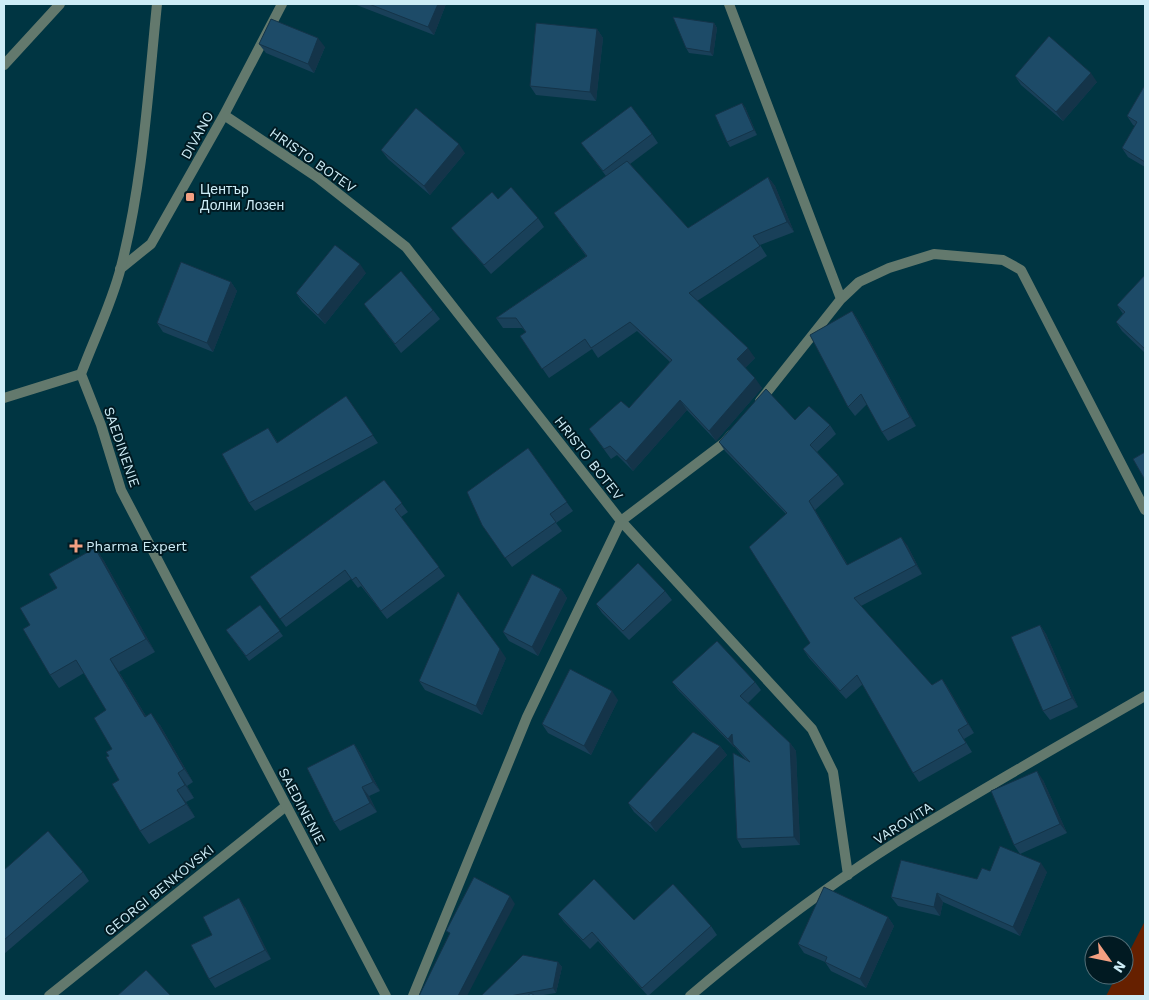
<svg xmlns="http://www.w3.org/2000/svg" width="1149" height="1000" viewBox="0 0 1149 1000" font-family="'Work Sans',sans-serif">
<style>
.green{fill:#662000}
.lines{fill:none;stroke-linecap:round;stroke-linejoin:round}
.minor{stroke:#63796d;stroke-width:10}
.tertiary{stroke:#63796d;stroke-width:10}
.wall{fill:#194059}
.shaded-wall{fill:#143449}
.building{fill:#1d4b68;stroke:#143449}
.poi-dot{fill:#f3a082;stroke:#011a22;stroke-width:2}
.labels{text-anchor:middle;dominant-baseline:central;stroke-width:4;stroke-linejoin:round;paint-order:stroke}
.street-label{font-size:14px;fill:#cdecf6;stroke:#011a22}
.poi-label{font-size:14px;fill:#cdecf6;stroke:#011a22;text-anchor:start}
</style>
<rect width="100%" height="100%" fill="#003542"/>
<path class="green" d="M1145,921v75h-39l11,-21h7v-13z"/>
<g class="lines">
<path class="minor" d="M729,4l112,295
M4,65l56,-61
M224,115l93,62 89,70 215,274 191,208 21,43 15,103
M120,269l31,-25 73,-129 58,-111
M4,398l77,-24
M760,401l81,-102 18,-17 30,-14 45,-14 69,6 18,10 124,240
M49,996l237,-190
M413,996l114,-279 94,-196 103,-78 7,-8
M690,996c71,-60 147,-118 226,-166 75,-46 153,-90 229,-134"/>
<path class="tertiary" d="M157,4c-9,88 -14,177 -36,263 -9,36 -27,72 -40,107l20,51 20,65 265,506"/>
</g>
<path class="wall" d="M354,4h92l-12,31z
M714,23l3,5 -4,28 -24,-3 -3,-5z
M597,29l6,9 -7,63 -60,-6 -6,-9z
M259,44l66,3 -11,26 -48,-20z
M1015,76l82,6 -34,39 -42,-36z
M1145,85v82l-17,-10 -6,-9 13,-22 -2,-1 -6,-9z
M745,107l12,28 -27,12 -3,-5z
M652,134l6,9 -28,21 58,64 80,-51 7,9 19,46 -34,13 7,11 -70,45 58,57 -10,10 17,20 -46,53 -29,-31 -54,61 -16,-16 -6,4 -22,-30 40,-21 41,-46 -33,-31 -39,27 -6,-9 -43,29 -29,-42 6,-4 -4,-4h-19l-7,-10 90,-62 -32,-43 52,-37 -25,-33z
M381,150l84,3 -35,42 -42,-36z
M538,218l6,9 -53,47 -33,-38 -7,-8z
M366,273l-41,51 -23,-22 -6,-9z
M1145,275v78l-23,-22 -6,-9 7,-8 -6,-9z
M231,282l6,9 -24,61 -50,-20 -6,-9z
M364,304l69,6 7,9 -39,34z
M852,311l6,9 58,106 -28,15 -6,-9 -15,-28 -12,12 -7,-9z
M346,396l32,47 -123,68 -6,-8 19,-75 10,15z
M795,420l35,5 6,9 -19,18 21,23 6,9 -29,26 33,55 59,-20 15,29 -61,32 71,79 10,-6 6,9 26,45 -10,6 8,13 -53,30 -6,-9 -50,-89 -17,15 -37,-41 -6,-9 7,-6 -24,-129 -61,-63 -6,-9z
M528,448l45,63 -17,12 6,8 -50,36 -30,-42z
M384,480l24,32 -7,5 44,59 -58,43 -26,-33 -3,2 -7,-9 -65,48 -36,-50z
M95,548l9,13 51,91 -36,20 27,44 14,9 33,57 -6,4 7,12 -8,4 9,15 -46,27 -9,-13 -21,-51 -10,-24 3,-7 -6,-39 -22,-37 -25,15 -9,-13 -20,-50 27,-37z
M561,589l6,9 -29,58 -29,-15 -6,-9z
M665,591l7,9 -43,40 -27,-27 -6,-9z
M260,605l23,31 -34,25 -23,-31z
M1040,625l6,9 32,73 -28,13 -7,-9z
M506,658l-24,57 -57,-25 -6,-9z
M672,682h83l6,8 -13,13 42,40 6,8 4,94 -58,3 -5,-9 8,-80 -6,-7 -4,-5h-1l-56,-57z
M618,700l-27,55 -43,-22 -6,-9z
M354,744l6,9 20,38 -11,5 8,16 -37,19 -6,-9z
M720,746l7,9 -71,77 -22,-20 -6,-9z
M1043,780l24,53 -47,21 -6,-9z
M4,870l79,2 6,9 -85,73z
M990,871l57,1 -27,64 -77,-34 -3,14 -42,-10 -7,-9 86,-18z
M245,907l26,52 -56,29 -6,-9 3,-44z
M558,914l153,12 6,9 -69,61 -50,-55 -8,8 -26,-27z
M888,917l6,9 -28,62 -35,-17 -6,-9 -21,-9 -6,-9z
M558,962l4,5 -6,26 -19,3h-56z"/>
<path class="shaded-wall" d="M438,4h8l-12,31 -6,-8z
M714,23l3,5 -4,28 -3,-4z
M597,29l6,9 -7,63 -6,-9z
M318,38l7,9 -11,26 -6,-9z
M1091,73l6,9 -34,39 -7,-9z
M742,103l3,4 12,28 -3,-5z
M459,144l6,9 -35,42 -6,-9z
M768,177l7,9 19,46 -7,-10z
M360,264l6,9 -41,51 -7,-9z
M231,282l6,9 -24,61 -6,-9z
M852,311l6,9 58,106 -6,-9z
M748,348l7,10 -11,11 -7,-10z
M755,378l7,10 -46,53 -7,-10z
M680,400l7,10 -54,61 -7,-10z
M809,501l6,9 38,64 -6,-9z
M901,537l6,8 15,29 -6,-9z
M95,548l9,13 51,91 -9,-13z
M561,589l6,9 -29,58 -6,-9z
M1040,625l6,9 32,73 -6,-9z
M500,649l6,9 -24,57 -6,-9z
M110,659l9,13 35,57 -9,-12z
M942,679l6,9 26,45 -6,-9z
M612,691l6,9 -27,55 -7,-9z
M151,713l9,12 33,57 -9,-13z
M732,734l1,10 2,3h-1l-6,-8z
M790,743l6,8 4,94 -6,-8z
M354,744l6,9 20,38 -7,-9z
M720,746l7,9 -71,77 -6,-9z
M1037,771l6,9 24,53 -7,-9z
M178,773l9,13 7,12 -9,-13z
M362,787l7,9 8,16 -7,-9z
M177,790l9,12 9,15 -9,-13z
M1041,863l6,9 -27,64 -7,-9z
M937,893l6,9 -3,14 -6,-9z
M510,896l5,8 -48,92h-9z
M239,898l6,9 26,52 -6,-9z
M888,917l6,9 -28,62 -6,-9z
M558,962l4,5 -6,26 -3,-5z"/>
<path class="building" d="M369,4h69l-10,23z
M673,17l41,6 -4,29 -24,-4z
M271,19l47,19 -10,26 -49,-20z
M536,23l61,6 -7,63 -60,-6z
M1049,36l42,37 -35,39 -41,-36z
M1145,85v77l-23,-14 15,-26 -10,-6z
M742,103l12,27 -27,12 -12,-27z
M631,106l21,28 -49,37 -22,-28z
M416,108l43,36 -35,42 -43,-36z
M627,161l61,67 80,-51 19,45 -34,14 7,10 -71,47 59,55 -11,11 18,19 -46,53 -29,-31 -54,61 -16,-15 -6,3 -15,-20 32,-28 8,7 43,-48 -42,-38 -39,26 -6,-9 -43,30 -22,-33 6,-4 -10,-14h-20l91,-62 -33,-43z
M511,187l27,31 -54,47 -33,-37 41,-36 6,7z
M335,245l25,19 -42,51 -22,-22z
M181,262l50,20 -24,61 -50,-20z
M401,271l32,39 -38,34 -31,-40z
M1145,275v74l-29,-27 9,-10 -8,-7z
M852,311l58,106 -28,15 -21,-38 -13,13 -38,-72z
M766,389l29,31 14,-14 21,19 -20,20 28,30 -29,26 38,64 54,-28 15,28 -62,33 78,87 10,-6 26,45 -10,6 8,13 -53,30 -56,-98 -17,16 -37,-42 7,-6 -61,-96 38,-34 -68,-71z
M346,396l27,39 -124,68 -27,-49 46,-26 9,15z
M528,448l39,54 -17,12 6,8 -51,36 -23,-33 -15,-33z
M1145,452v28l-12,-21z
M384,480l18,23 -7,6 44,58 -58,44 -25,-34 -4,3 -7,-10 -65,49 -30,-42z
M95,548l51,91 -36,20 35,58 6,-4 33,56 -6,4 7,12 -8,5 9,14 -46,27 -28,-47 7,-4 -13,-23 3,-1 -3,-4 6,-3 -18,-31 12,-8 -30,-50 -26,15 -27,-46 7,-4 -10,-17 37,-20 -8,-14z
M638,563l27,28 -42,40 -27,-27z
M532,574l29,15 -29,58 -29,-15z
M458,592l42,57 -24,57 -57,-25z
M260,605l20,26 -34,25 -20,-26z
M1040,625l32,73 -29,13 -32,-74z
M717,641l38,41 -15,14 50,47 4,94 -57,2 -4,-86 17,9 -17,-18 -1,-10 -4,5 -56,-57z
M570,669l42,22 -28,55 -42,-22z
M693,732l27,14 -70,77 -22,-20z
M354,744l19,38 -11,5 8,16 -36,19 -27,-54z
M1037,771l23,53 -46,21 -23,-54z
M48,831l35,41 -79,68v-70z
M1000,846l41,17 -28,64 -76,-34 -3,14 -43,-10 10,-37 76,19 5,-11 8,3z
M474,877l36,19 -52,100h-39l31,-63 -4,-2z
M594,879l40,41 39,-36 38,42 -69,62 -50,-56 -9,8 -25,-26z
M824,887l64,30 -28,62 -35,-17 2,-5 -29,-13z
M239,898l26,52 -56,29 -18,-34 21,-10 -9,-18z
M523,955l35,7 -5,26 -43,8h-29z
M146,970l25,26h-54z
M531,993l4,3h-8z"/>
<g class="poi-dot">
<rect x="185" y="192" width="10" height="10" rx="2.5"/>
<path d="M73.5 538.5h5v5h5v5h-5v5h-5v-5h-5v-5h5z"/>
</g>
<g class="labels">
<g class="street-label">
<text transform="translate(197 135) rotate(-61)">DIVANO</text>
<text transform="translate(313 160) rotate(35)">HRISTO BOTEV</text>
<text transform="translate(122 447) rotate(71)">SAEDINENIE</text>
<text transform="translate(589 458) rotate(52)">HRISTO BOTEV</text>
<text transform="translate(302 806) rotate(62)">SAEDINENIE</text>
<text transform="translate(903 823) rotate(-32)">VAROVITA</text>
<text transform="translate(159 890) rotate(-39)">GEORGI BENKOVSKI</text>
</g>
<g class="poi-label">
<text x="200" y="189">Център<tspan x="200" dy="16">Долни Лозен</tspan></text>
<text x="86" y="546">Pharma Expert</text>
</g>
</g>
<rect width="1149" height="1000" fill="none" stroke="#cdecf6" stroke-width="10"/>
<g transform="translate(1109 960) rotate(123)"><circle r="24" fill="#011a22" stroke="#536e77"/>
<path d="M0-4L9 19L0 12L-9 19Z" fill="#f3a082"/>
<text y="-8" font-size="14" font-weight="bold" text-anchor="middle" fill="#cdecf6">N</text>
</g>
</svg>
